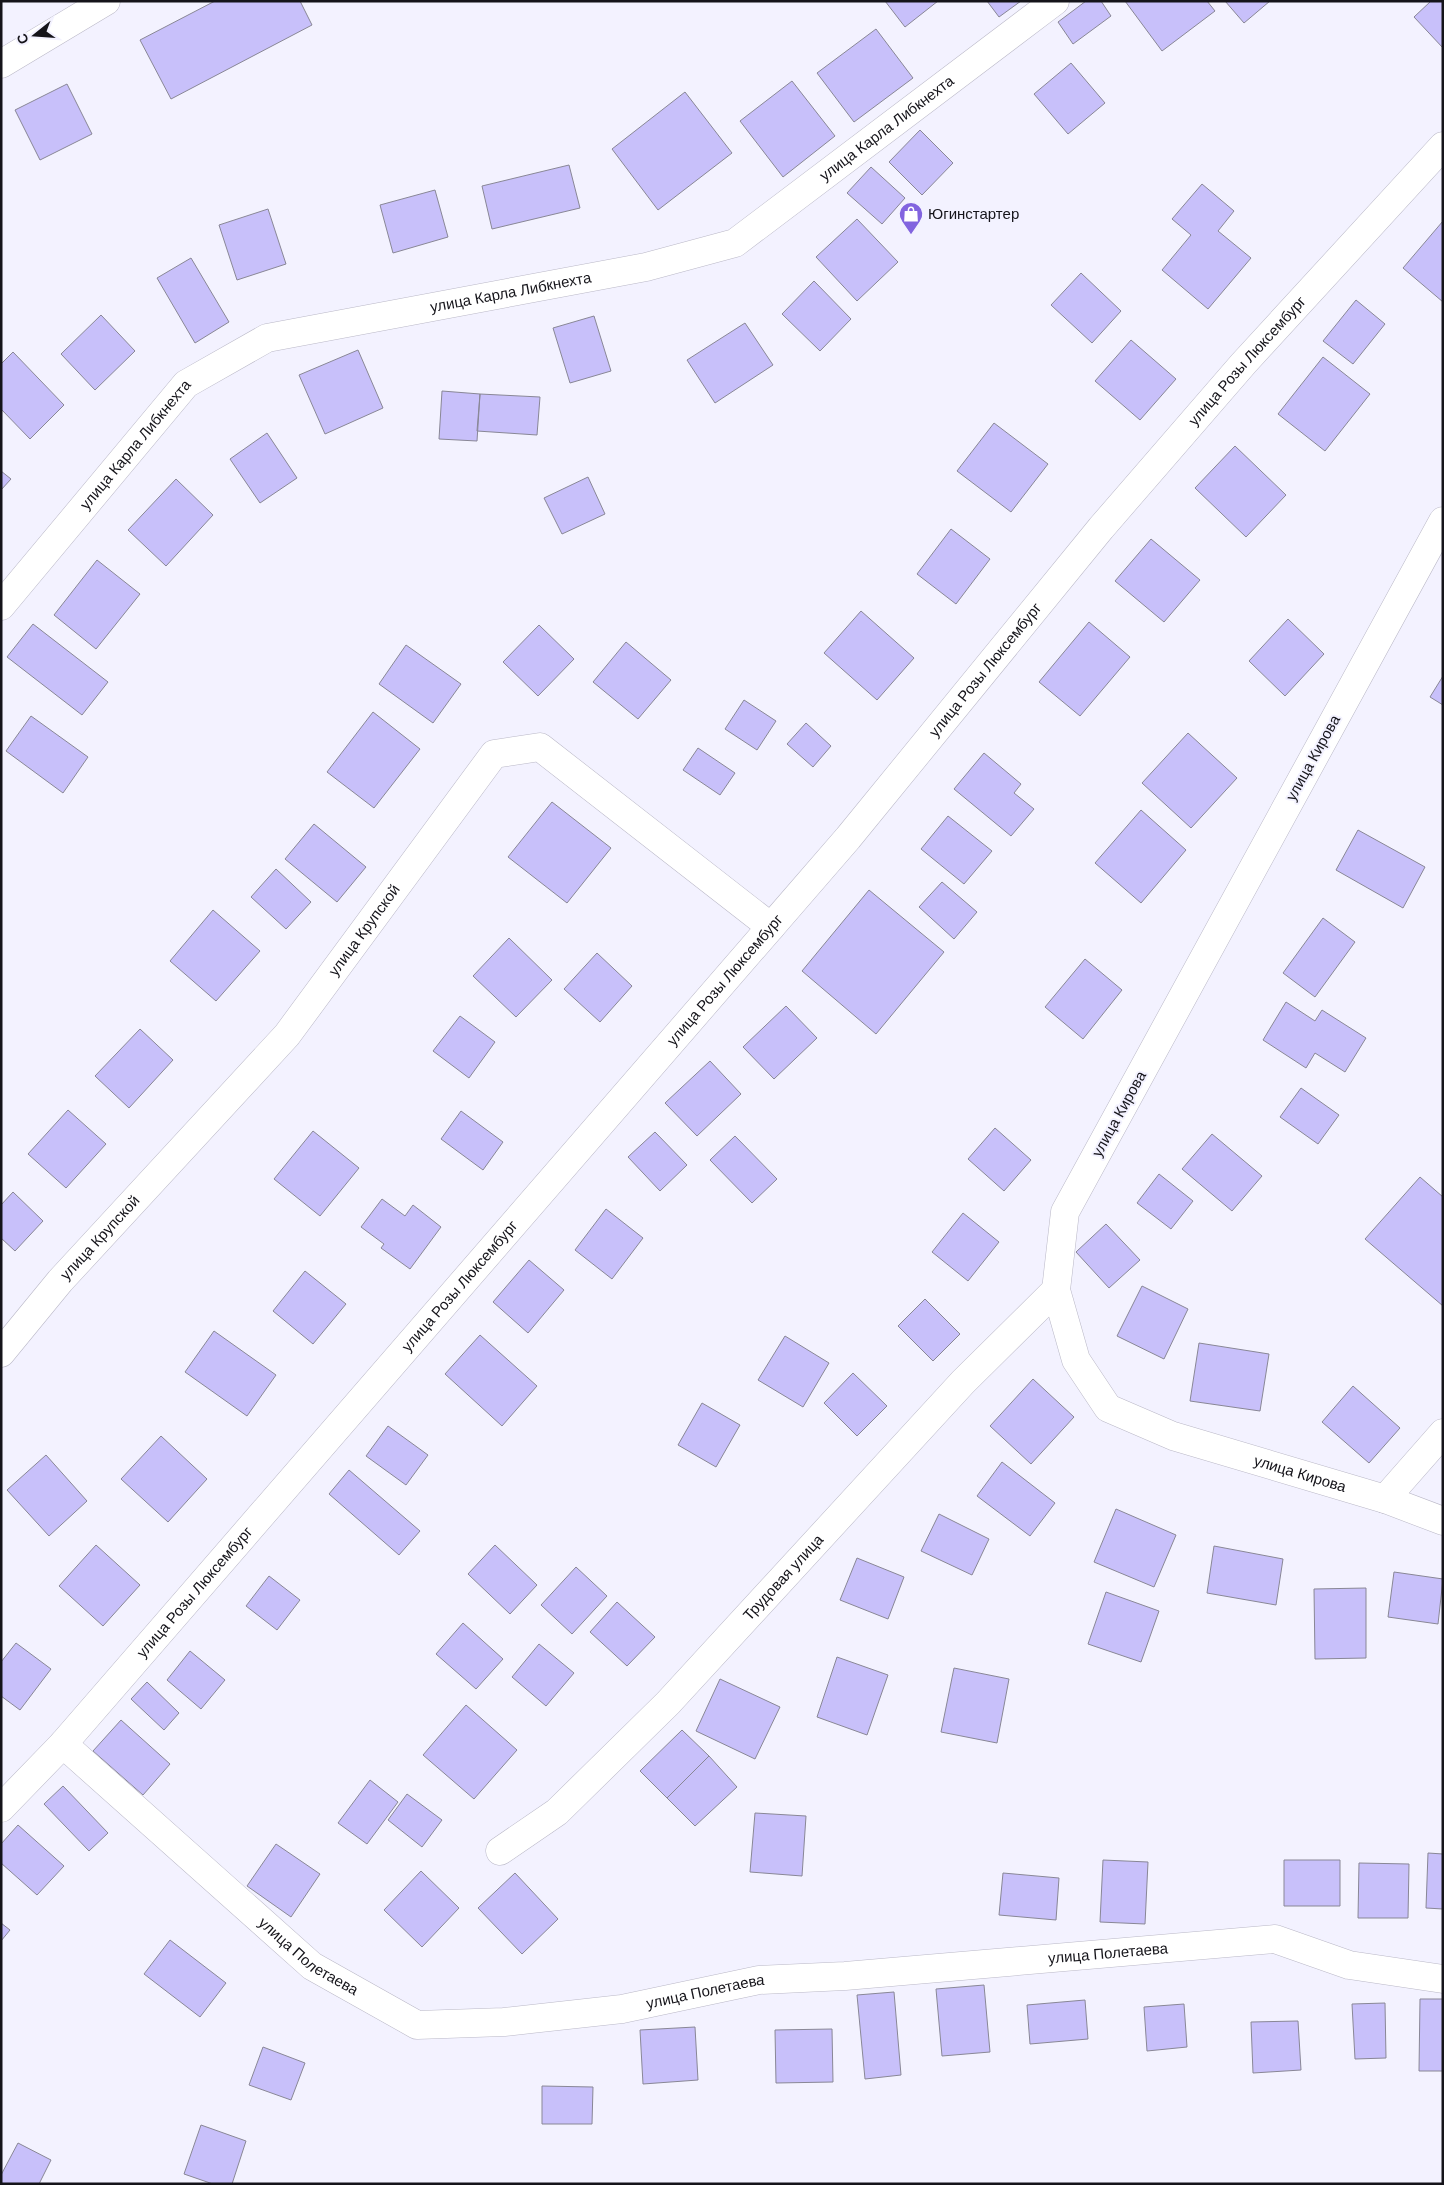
<svg xmlns="http://www.w3.org/2000/svg" width="1444" height="2185" viewBox="0 0 1444 2185" font-family="'DM Sans',sans-serif">
<style>
.building{fill:#c8c0fa;stroke:#898796}
.lines{fill:none;stroke-linecap:round;stroke-linejoin:round}
.minor-casing{stroke:#bab8c7;stroke-width:29}
.secondary-casing{stroke:#bab8c7;stroke-width:29}
.minor{stroke:#fff;stroke-width:28}
.secondary{stroke:#fff;stroke-width:28}
.labels{text-anchor:middle;dominant-baseline:central;stroke-width:4;stroke-linejoin:round;paint-order:stroke}
.street-label{font-size:15px;fill:#15141a;stroke:#f3f2ff}
.poi-label{font-size:15px;fill:#15141a;stroke:#f3f2ff;text-anchor:start}
</style>
<rect width="100%" height="100%" fill="#f3f2ff"/>
<path class="building" d="M215,1h85l12,24 -141,74 -31,-59z
M885,1h53l-33,26z
M987,1h34l-22,16z
M1086,1h15l10,15 -38,28 -15,-22z
M1125,1h82l8,10 -53,40z
M1225,1h45l-26,22z
M1431,1h12v47l-29,-31z
M876,29l37,49 -59,44 -37,-49z
M1071,63l34,40 -37,31 -34,-40z
M792,81l43,55 -52,41 -43,-56z
M67,84l25,50 -52,26 -25,-50z
M685,92l47,61 -74,57 -46,-61z
M920,130l33,33 -31,32 -33,-33z
M569,165l11,43 -88,21 -10,-43z
M871,167l34,31 -23,26 -35,-31z
M1202,184l32,27 -16,20 33,27 -43,51 -46,-39 29,-35 -19,-16z
M435,190l13,47 -55,16 -13,-48z
M268,209l18,55 -49,16 -18,-55z
M857,219l41,43 -41,39 -41,-44z
M1443,221v81l-40,-34z
M191,258l38,64 -34,21 -38,-65z
M1081,273l40,38 -29,32 -41,-38z
M814,281l37,38 -31,32 -38,-37z
M1356,300l29,24 -32,40 -30,-23z
M101,315l34,36 -40,39 -34,-36z
M594,316l17,55 -41,12 -17,-55z
M745,323l28,42 -58,38 -28,-43z
M1131,340l45,39 -36,41 -45,-39z
M358,350l25,58 -58,26 -26,-59z
M13,352l51,53 -34,34 -29,-30v-45z
M1323,357l47,37 -45,57 -47,-37z
M442,391l38,3 -3,47 -38,-2z
M480,394l60,3 -3,38 -60,-4z
M994,423l54,41 -37,48 -54,-41z
M267,433l30,45 -37,25 -30,-44z
M1235,446l51,49 -40,42 -51,-49z
M1,471l10,8 -10,11z
M588,477l17,37 -43,20 -18,-36z
M176,479l37,36 -47,51 -38,-36z
M951,529l39,30 -34,45 -39,-30z
M1151,539l49,41 -36,42 -49,-41z
M97,560l43,34 -44,55 -42,-34z
M861,611l53,47 -37,42 -53,-47z
M1288,619l36,35 -39,42 -36,-35z
M1089,622l41,35 -50,59 -41,-34z
M33,624l75,58 -26,33 -75,-58z
M539,625l35,34 -36,37 -35,-34z
M626,642l45,38 -33,39 -45,-37z
M406,645l55,39 -28,39 -54,-39z
M1443,676v29l-13,-8z
M744,700l32,21 -19,29 -32,-21z
M373,712l47,37 -46,59 -47,-36z
M31,716l57,41 -25,36 -57,-42z
M806,723l25,23 -18,21 -26,-23z
M1188,733l49,45 -46,50 -49,-45z
M698,748l37,25 -15,22 -37,-25z
M984,753l37,31 -7,9 20,16 -23,27 -57,-47z
M552,802l59,46 -44,55 -59,-46z
M1141,810l45,40 -45,53 -46,-40z
M948,816l44,35 -28,33 -43,-35z
M314,824l52,43 -29,35 -52,-43z
M1358,830l67,37 -22,41 -67,-38z
M276,869l35,33 -25,27 -35,-32z
M942,882l35,30 -23,27 -35,-32z
M869,890l75,62 -68,82 -74,-63z
M213,910l47,41 -44,50 -46,-40z
M1323,918l32,24 -40,55 -32,-24z
M509,938l43,42 -36,37 -43,-41z
M597,953l35,33 -32,36 -36,-33z
M1085,959l37,31 -39,49 -38,-32z
M1286,1002l29,19 7,-11 44,28 -21,34 -30,-19 -9,15 -43,-28z
M786,1006l31,32 -43,41 -31,-32z
M460,1016l35,26 -26,36 -36,-27z
M140,1029l33,31 -44,48 -34,-32z
M710,1061l31,33 -44,42 -32,-33z
M1301,1088l38,27 -21,29 -38,-27z
M68,1110l38,34 -40,44 -38,-34z
M461,1111l42,31 -20,28 -42,-31z
M995,1128l36,32 -27,31 -36,-32z
M313,1131l46,37 -39,48 -46,-37z
M655,1132l32,33 -27,26 -32,-34z
M1212,1134l50,42 -30,35 -50,-42z
M735,1136l42,43 -25,24 -42,-43z
M1159,1174l34,27 -22,28 -34,-26z
M1420,1177l23,20v109l-78,-67z
M13,1192l30,29 -28,30 -14,-13v-33z
M382,1199l23,17 8,-11 28,22 -31,42 -29,-21 3,-4 -23,-17z
M606,1209l37,29 -31,41 -37,-29z
M963,1213l36,29 -31,39 -36,-29z
M1106,1224l34,36 -31,28 -33,-36z
M529,1260l35,30 -36,43 -35,-31z
M305,1271l41,33 -33,40 -40,-33z
M1142,1286l46,23 -24,50 -47,-23z
M925,1299l35,35 -27,27 -35,-35z
M214,1331l62,44 -29,41 -62,-44z
M480,1335l57,51 -35,40 -57,-52z
M785,1336l44,27 -26,44 -45,-27z
M1199,1343l70,11 -9,57 -70,-10z
M853,1373l34,33 -30,30 -33,-33z
M1033,1379l41,38 -43,47 -41,-38z
M1353,1386l47,42 -31,35 -47,-41z
M702,1403l38,22 -24,42 -38,-22z
M388,1426l40,29 -22,30 -40,-29z
M161,1436l46,43 -39,43 -47,-43z
M46,1455l41,46 -38,35 -42,-46z
M1002,1462l53,41 -25,33 -53,-40z
M349,1470l71,61 -21,24 -70,-61z
M1116,1509l60,26 -22,52 -60,-25z
M939,1514l50,25 -17,36 -51,-24z
M96,1545l44,40 -37,41 -44,-40z
M495,1545l42,40 -27,29 -42,-40z
M1214,1546l69,13 -7,46 -69,-12z
M857,1558l47,19 -16,42 -48,-19z
M576,1567l31,29 -35,38 -31,-29z
M1394,1572l49,7 -5,45 -50,-7z
M269,1576l31,24 -23,30 -31,-24z
M1366,1588v70l-51,1 -1,-70z
M1106,1592l53,19 -18,51 -53,-18z
M617,1602l38,35 -28,29 -37,-34z
M463,1623l40,36 -27,30 -40,-35z
M16,1643l35,26 -31,41 -19,-14v-34z
M539,1644l35,29 -28,33 -34,-29z
M190,1651l35,29 -24,29 -34,-29z
M837,1657l51,18 -21,60 -50,-18z
M954,1668l55,11 -12,64 -56,-11z
M720,1679l60,28 -25,52 -59,-28z
M147,1682l32,31 -15,17 -33,-31z
M466,1705l51,45 -43,49 -51,-44z
M121,1720l49,44 -27,31 -50,-44z
M682,1730l27,26 -42,42 -27,-27z
M709,1756l28,31 -42,39 -28,-28z
M370,1780l28,22 -31,42 -29,-21z
M63,1786l45,47 -19,18 -45,-47z
M407,1794l35,26 -20,27 -34,-27z
M755,1813l51,3 -4,60 -52,-4z
M18,1825l46,41 -27,29 -36,-32v-19z
M276,1844l44,30 -29,43 -44,-31z
M1428,1853l15,1v55l-17,-1z
M1103,1860l45,2 -3,62 -45,-2z
M1284,1860h56v46h-56z
M1359,1863l50,1 -1,54h-50z
M421,1871l38,37 -37,39 -38,-37z
M515,1873l43,46 -36,35 -44,-46z
M1003,1873l56,5 -3,42 -57,-5z
M1,1923l9,7 -9,11z
M170,1940l56,43 -26,34 -56,-43z
M984,1985l6,67 -48,4 -6,-67z
M894,1992l7,83 -36,4 -8,-84z
M1420,1999h23v72h-24z
M1085,2000l3,39 -58,5 -3,-39z
M1385,2003l1,55 -31,1 -3,-55z
M1184,2004l3,43 -40,4 -3,-44z
M1298,2021l3,49 -48,3 -2,-51z
M695,2027l3,53 -55,4 -3,-54z
M832,2029l1,53 -57,1 -1,-53z
M263,2047l42,16 -14,37 -42,-15z
M542,2086l51,1 -1,37h-50z
M201,2125l45,16 -14,43h-19l-29,-10z
M18,2143l33,17 -12,24h-38v-9z"/>
<g class="lines">
<g class="minor-casing">
<g id="minor">
<path d="M1,64l105,-63"/>
<path id="s1" d="M1,606l185,-222 81,-46 379,-71 89,-24 320,-242"/>
<path id="s2" d="M1,1353l59,-72 227,-246 207,-281 46,-7 231,180"/>
<path d="M1385,1499l58,-66"/>
<path id="s3" d="M63,1744l249,222 105,59 87,-3 118,-13 137,-29 86,-4 430,-37 74,26 94,14"/>
<path id="s4" d="M1,1808l62,-64 785,-906 253,-310 142,-164 200,-218"/>
<path id="s5" d="M500,1851l57,-39 111,-109 295,-321 93,-92"/>
</g>
</g>
<g class="secondary-casing">
<g id="secondary">
<path id="s6" d="M1443,521l-378,691 -9,78 20,70 32,48 65,28 212,63 58,22"/>
</g>
</g>
<use href="#minor" class="minor"/>
<use href="#secondary" class="secondary"/>
</g>
<defs>
<g id="shop-pin" transform="scale(1.25)"><path d="M0 17L-7.5 6A9.5 9.5 0 1 1 7.5 6Z" fill="#8264df" stroke="#f3f2ff"/><path d="M-5-2.5h2.3a2.7 3.5 0 0 1 5.4 0H5L5.5 6h-11ZM-1.5-2.5h3a1.5 2.3 0 0 0-3 0Z" fill="#fff"/></g>
</defs>
<g fill-rule="evenodd">
<use href="#shop-pin" x="911" y="214"/>
</g>
<g class="labels">
<g class="street-label">
<text stroke="none"><textPath href="#s1" startOffset="1050">улица Карла Либкнехта</textPath></text>
<text stroke="none"><textPath href="#s1" startOffset="630">улица Карла Либкнехта</textPath></text>
<text stroke="none"><textPath href="#s4" startOffset="1910">улица Розы Люксембург</textPath></text>
<text stroke="none"><textPath href="#s1" startOffset="210">улица Карла Либкнехта</textPath></text>
<text stroke="none"><textPath href="#s4" startOffset="1505">улица Розы Люксембург</textPath></text>
<text transform="translate(1313 758) rotate(-61)">улица Кирова</text>
<text stroke="none"><textPath href="#s2" startOffset="558">улица Крупской</textPath></text>
<text stroke="none"><textPath href="#s4" startOffset="1100">улица Розы Люксембург</textPath></text>
<text transform="translate(1119 1114) rotate(-61)">улица Кирова</text>
<text stroke="none"><textPath href="#s2" startOffset="152">улица Крупской</textPath></text>
<text stroke="none"><textPath href="#s4" startOffset="695">улица Розы Люксембург</textPath></text>
<text stroke="none"><textPath href="#s6" startOffset="1200">улица Кирова</textPath></text>
<text stroke="none"><textPath href="#s5" startOffset="395">Трудовая улица</textPath></text>
<text stroke="none"><textPath href="#s4" startOffset="290">улица Розы Люксембург</textPath></text>
<text stroke="none"><textPath href="#s3" startOffset="1150">улица Полетаева</textPath></text>
<text stroke="none"><textPath href="#s3" startOffset="325">улица Полетаева</textPath></text>
<text stroke="none"><textPath href="#s3" startOffset="745">улица Полетаева</textPath></text>
</g>
<g class="poi-label">
<text x="928" y="214">Югинстартер</text>
</g>
</g>
<rect width="1444" height="2185" fill="none" stroke="#15141a" stroke-width="5"/>
<g transform="translate(35 35) rotate(253)" stroke="#f3f2ff" stroke-width="4" paint-order="stroke">
<path d="M0-4L9 19L0 12L-9 19Z" fill="#15141a"/>
<text y="-8" font-size="14" font-weight="bold" text-anchor="middle" fill="#15141a">С</text>
</g>
</svg>
